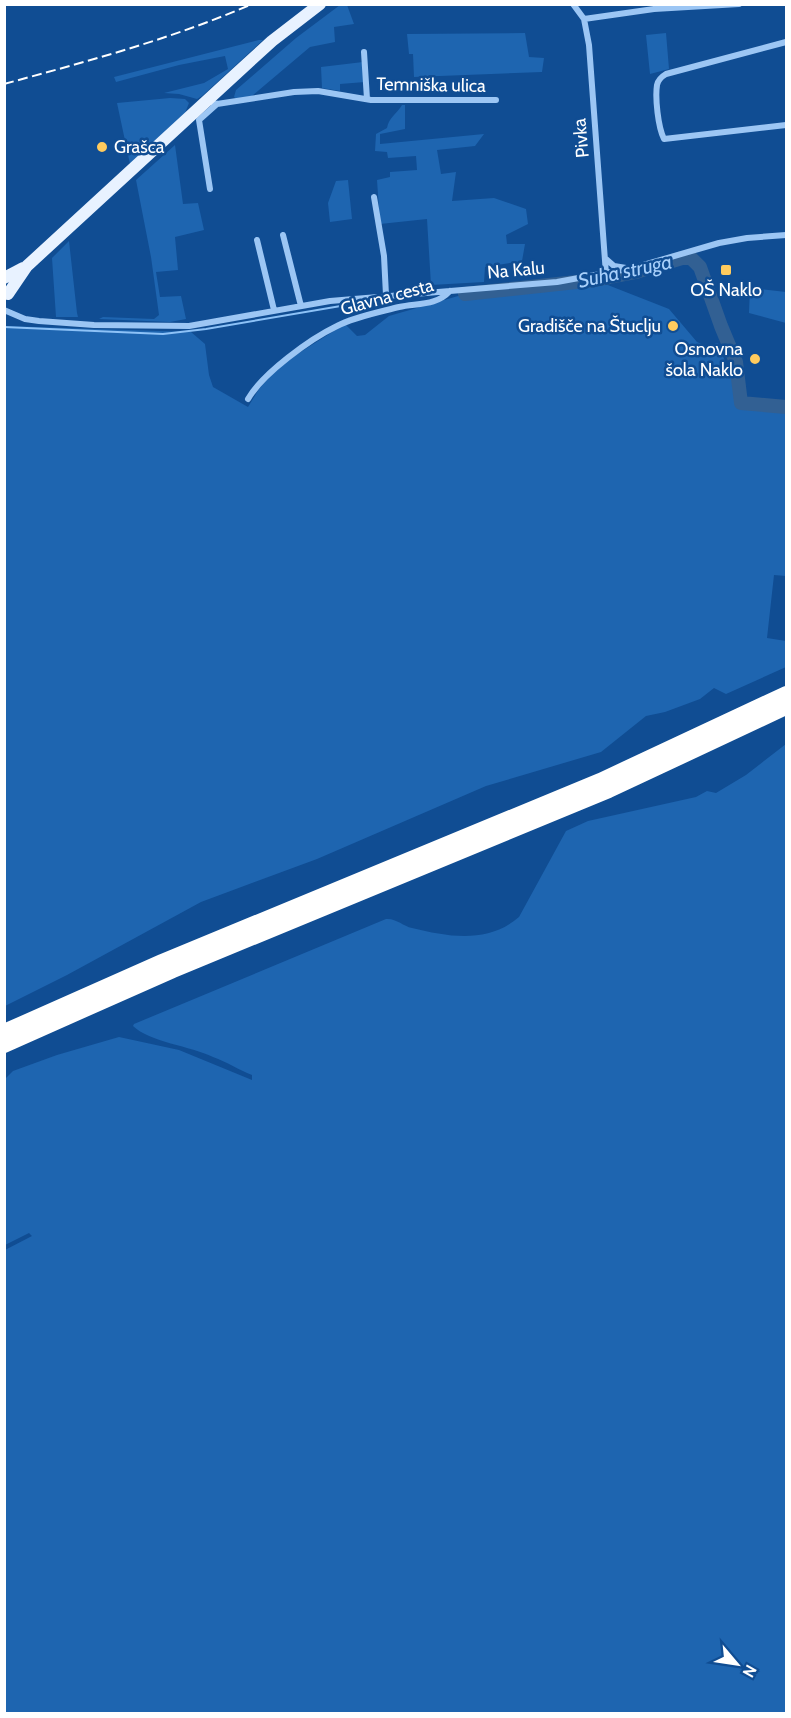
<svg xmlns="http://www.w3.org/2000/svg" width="791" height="1718" viewBox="0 0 791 1718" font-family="Cabin,sans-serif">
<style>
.green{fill:#1e65b0}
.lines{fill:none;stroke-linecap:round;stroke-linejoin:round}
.stream{stroke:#8dc2f7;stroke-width:2}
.river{stroke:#326093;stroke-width:14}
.minor{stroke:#9cc6f4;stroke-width:6}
.primary{stroke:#e8f2ff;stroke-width:12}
.motorway{stroke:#fff;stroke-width:14}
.rail{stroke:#fff;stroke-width:2;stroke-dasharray:10 4.5;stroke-linecap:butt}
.poi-dot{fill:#ffcb5e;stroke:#104d93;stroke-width:2}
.labels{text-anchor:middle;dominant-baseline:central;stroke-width:5;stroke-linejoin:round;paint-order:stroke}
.street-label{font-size:18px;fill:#fff;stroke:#104d93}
.poi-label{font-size:18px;fill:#fff;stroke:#104d93;text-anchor:end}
.water-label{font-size:20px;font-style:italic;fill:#a8d0fb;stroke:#104d93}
</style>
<rect width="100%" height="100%" fill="#104d93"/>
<path class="green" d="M340,5h7l7,19 -20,3 1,15 -25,5 -58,49 -15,3 -3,-2 2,-7 60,-52z
M525,33l4,24 15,1 -2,14 -128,5 -1,-23h-4l-2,-20z
M666,33l3,36 -19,5 -4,-39z
M259,40h4l-61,56 -5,3 -18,-5 -15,-1 40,-10 24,-14 -3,-13 -46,9 -63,17 -2,-5z
M363,62l2,20 -25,2v7l-18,-3 -1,-21z
M170,98l15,1 4,4 -4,10 -55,51 -13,-61z
M402,105h3v24l-25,5v10l104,-10 -9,12 -38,4 4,24 15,-2 -4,29 42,-3 32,11 2,15 -22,11 1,9h18l-3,17 -37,6 -1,15 -53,3 -4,-66 -47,5 -3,-44 13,-3v-5l27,-2 -1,-14 -28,2 -1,-6 -12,-1 1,-17 11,-6c2,-11 10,-14 15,-23z
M175,145l8,59 15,-1 6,27 -29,7 3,33 -22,2 4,25 21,-1 5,23 -16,3 -71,-3 4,-2 51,2 5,-4 -8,-58 -15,-77z
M348,180l4,39 -22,3 -2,-19 8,-22z
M69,241l8,72 1,4h-22l-4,-59z
M595,280l74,29 28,33 9,4 12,-3 23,60 45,4v169l-12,-1 -7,63 19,3v26l-60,27 -12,-6 -14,11 -35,13 -19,4 -45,36 -115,34 -169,73 -116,43 -134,73 -62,31v-680l186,6 14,12 4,31 4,12 35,20 11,-18 21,-24 65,-41 12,12 8,-1 24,-19 76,-22 93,-7z
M750,288l36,4v31l-37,-10z
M786,744v969h-781v-463l27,-14 -3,-3 -24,12v-166l8,-8 44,-16 62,-18 60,13 73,30v-5c-13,-5 -25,-13 -39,-18 -22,-11 -64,-15 -80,-31l1,-2 252,-105c10,-1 17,7 26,9 37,9 76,16 107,-11l47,-86 22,-10 108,-24 11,-6 9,2 30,-18z"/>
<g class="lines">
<path class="stream" d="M4,327l159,7 43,-5 170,-29"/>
<path class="river" d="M465,294l130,-14 41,-8 46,-14h9l9,9 21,59 15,36 5,41 45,4"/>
<path class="minor" d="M573,4l11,15 5,26 17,229
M584,19l70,-10 85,-5
M786,42l-120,32c-5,3 -8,6 -9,11 -2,13 1,42 7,54l122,-14
M364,52l3,47
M207,101l10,3 77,-12 24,-1 53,9h125
M210,189l-11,-69 18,-16
M374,197l10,59 2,39
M283,235l18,71
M257,240l17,70
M606,259l8,7 12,2
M4,310l21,9 14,2 55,4 95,1 141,-25 227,-19 76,-14 86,-25 28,-5 39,-3
M248,399c15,-26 62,-60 89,-73 17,-9 43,-14 62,-19 19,-4 37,-1 51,-16"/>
<path class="primary" d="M4,278l19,-10
M8,294l19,-28 210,-193 35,-32 48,-37"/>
<path class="motorway" d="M4,1031l158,-70 438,-181 186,-87
M4,1046l169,-75 436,-180 177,-83"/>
<path class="rail" d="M4,84c84,-23 168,-45 248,-80"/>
</g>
<g class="poi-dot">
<circle cx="102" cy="147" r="6"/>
<rect x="720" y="264" width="12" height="12" rx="3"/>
<circle cx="673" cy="326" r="6"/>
<circle cx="755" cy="359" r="6"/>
</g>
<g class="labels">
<g class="street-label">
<text transform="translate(431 85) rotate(1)">Temniška ulica</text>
<text transform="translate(581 138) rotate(-95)">Pivka</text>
<text transform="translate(516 270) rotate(-5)">Na Kalu</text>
<text transform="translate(387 297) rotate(-15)">Glavna cesta</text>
</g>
<g class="poi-label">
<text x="114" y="147" text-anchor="start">Grašca</text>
<text x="726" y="290" text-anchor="middle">OŠ Naklo</text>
<text x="661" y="326">Gradišče na Štuclju</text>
<text x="743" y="349">Osnovna<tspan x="743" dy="21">šola Naklo</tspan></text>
</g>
<g class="water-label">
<text transform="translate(625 271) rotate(-12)">Suha struga</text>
</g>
</g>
<rect width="791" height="1718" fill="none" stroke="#ffffff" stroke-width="12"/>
<g transform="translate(737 1664) rotate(119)" stroke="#104d93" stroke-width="4.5" paint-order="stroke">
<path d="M0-4.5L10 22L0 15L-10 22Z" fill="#ffffff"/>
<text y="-9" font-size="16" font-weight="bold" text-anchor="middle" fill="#ffffff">N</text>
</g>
</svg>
